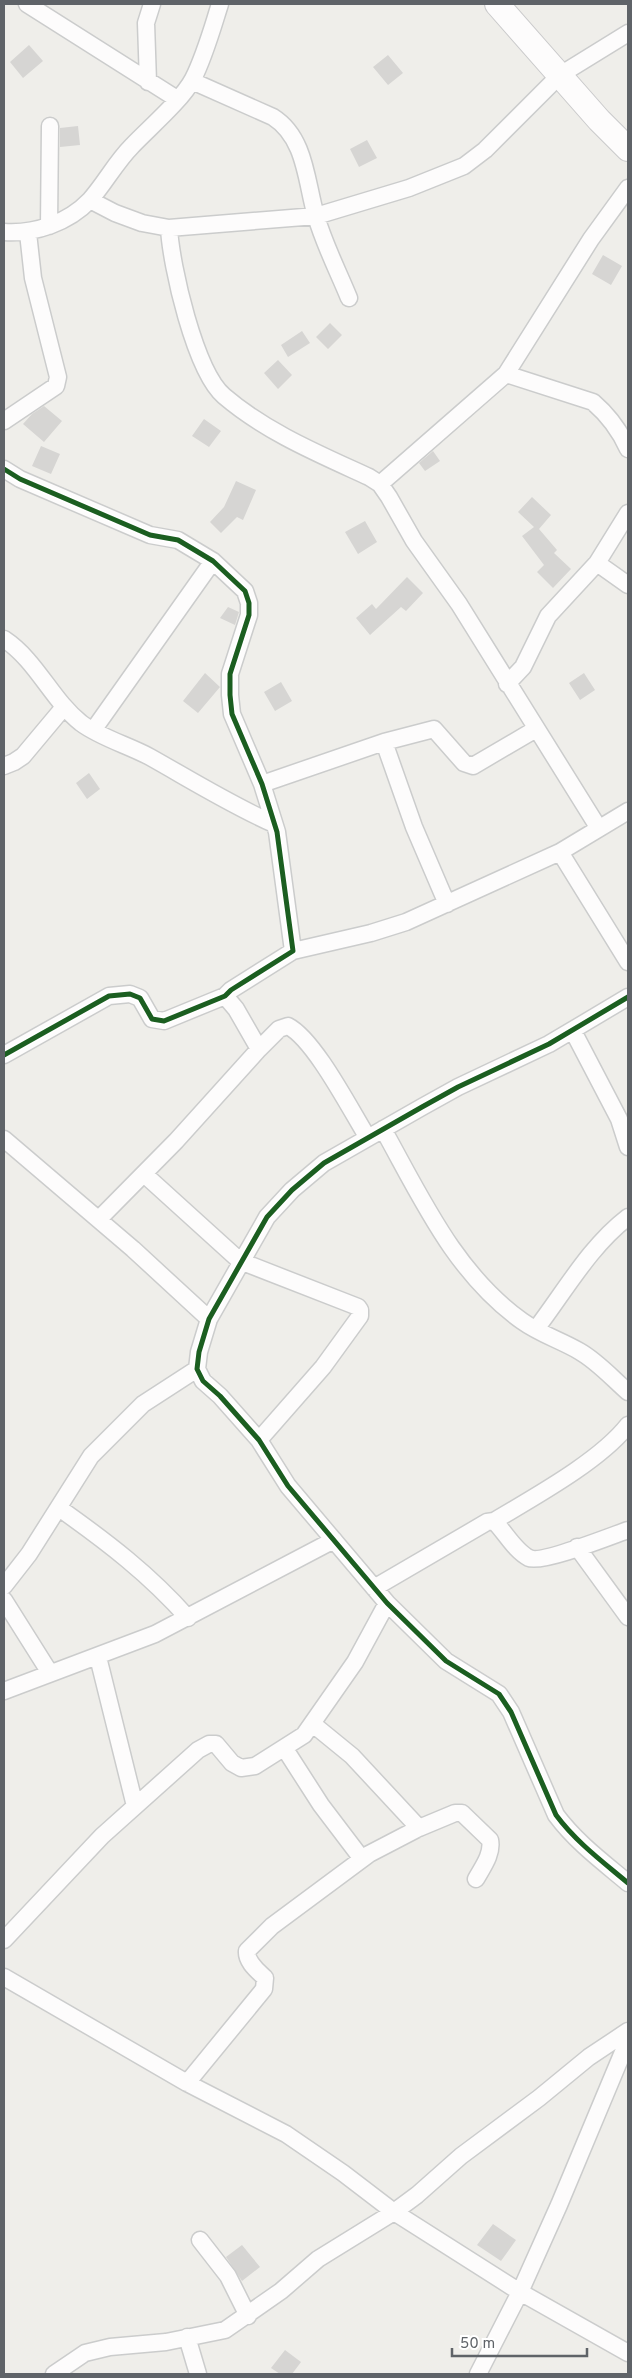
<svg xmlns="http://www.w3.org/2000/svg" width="632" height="2378" viewBox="0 0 632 2378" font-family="Overpass,sans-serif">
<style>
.building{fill:#d6d5d3}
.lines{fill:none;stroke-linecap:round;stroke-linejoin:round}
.street-casing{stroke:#cbcccc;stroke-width:19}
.secondary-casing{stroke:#cacacb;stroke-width:26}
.street{stroke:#fdfcfc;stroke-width:16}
.secondary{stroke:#fdfcfc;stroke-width:24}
.cycleway-casing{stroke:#fff;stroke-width:8}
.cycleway{stroke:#1b5e20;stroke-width:5}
</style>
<rect width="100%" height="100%" fill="#efeeea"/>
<path class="building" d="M29,45l14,16 -20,17 -13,-16z
M388,55l15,18 -15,12 -15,-18z
M78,126l2,19 -20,2v-19z
M367,140l10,18 -18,9 -9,-18z
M603,255l19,11 -11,19 -19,-11z
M330,323l12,12 -14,14 -12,-12z
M302,331l8,12 -22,14 -7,-12z
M278,360l14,15 -14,14 -14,-16z
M44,406l18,15 -18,21 -21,-18 9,-10z
M204,419l17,12 -12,16 -17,-11z
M41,446l19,8 -9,20 -19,-8z
M433,451l7,10 -15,10 -6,-8z
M236,481l20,9 -13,30 -6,-3 -16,16 -11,-11 14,-15z
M532,497l19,18 -12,14 18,21 -3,3 17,16 -18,19 -16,-16 7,-7 -22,-29 12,-9 -16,-15z
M365,521l12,21 -19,12 -13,-22z
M407,577l16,16 -17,18 -5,-4 -31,28 -14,-17 16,-14 4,5z
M228,607l11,5 -4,13 -15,-7z
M205,673l15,14 -22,26 -15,-12z
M584,673l11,17 -15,10 -11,-17z
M281,682l11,19 -17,10 -11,-19z
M89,773l11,16 -13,10 -11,-16z
M493,2224l23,16 -15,21 -24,-16z
M242,2245l18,22 -18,14 -16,-24z
M285,2350l16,12 -9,12h-12l-9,-6z"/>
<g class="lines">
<g class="street-casing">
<path id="street" d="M27,4l150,95
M192,81l81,36c33,21 33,65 43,99 8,28 22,55 33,82
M148,82l-2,-59 6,-19
M90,200l25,13 27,10 27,5 147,-12 93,-28 55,-22 21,-16 75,-75 68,-42
M49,226l1,-100
M169,228c2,38 26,143 55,168 42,36 95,58 145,81l11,7 9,13 25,44 45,63 139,223
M4,232c31,2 64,-9 86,-32 15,-17 26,-38 42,-54 17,-18 50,-46 61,-67 12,-24 19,-50 27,-75
M506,374l87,28c15,13 27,29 35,47
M4,421l52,-35 2,-9 -25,-99 -5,-45
M4,469l16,10 130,56 28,5 35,21 32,30 4,12v12l-19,59v21l2,19 30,70 15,48 16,119 -62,39 -6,6 -61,25 -12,-2 -12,-21 -10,-4 -21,2 -105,59
M380,484l126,-110 85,-135 37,-51
M597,563l31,-50
M4,639c33,22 47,60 77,84 20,15 47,22 69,34 41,23 81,48 124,67
M507,684l16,-17 25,-51 49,-53 31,22
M94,729l119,-168
M384,742l30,85 33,77
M4,766l10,-4 9,-6 41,-49
M262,784l122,-42 50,-13 30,34 9,3 63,-37
M628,811l-68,41 68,110
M293,951l78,-18 35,-11 154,-70
M225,996l11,13 23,40
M628,997l-79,47 -91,43 -36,20 -98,56 -32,27 -25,27 -58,102 -10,33 -2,17 6,12 17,15 39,44 29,46 99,117 59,58 53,33 12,18 45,103c20,27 47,47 72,68
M573,1031l46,88 9,28
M383,1129c39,70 72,144 139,192 18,13 38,19 57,30 18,10 33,27 49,41
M4,1139l129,110 76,70
M144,1174l96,87 118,46 2,3v6l-37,51 -64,73
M99,1219l77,-78 83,-92 20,-20 9,-3c27,14 63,85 80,112
M536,1329c29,-38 54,-83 92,-112
M59,1508c48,34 90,66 129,110
M494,1521c40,-24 106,-60 134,-96
M577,1547l51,70
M4,1586l25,-32 62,-98 52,-52 54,-35
M374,1588l113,-66 7,-1c11,11 21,30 35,37 12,6 82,-22 99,-28
M4,1600l46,73
M98,1657l37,149
M4,1691l151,-57 179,-94
M314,1725l38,31 67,72
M285,1749l36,56 41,54
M4,1940l98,-104 96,-86 11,-6h7l16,19 9,5 14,-2 49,-31 51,-73 32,-59
M4,1977l183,106 99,51 57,39 51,39 126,80 108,61
M187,2083l77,-94 1,-11c-7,-7 -19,-16 -18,-27l25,-25 97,-72 50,-26 36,-15h7l28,27c3,14 -8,28 -14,39
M200,2240l28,36 20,40
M187,2337l11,37
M54,2374l31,-21 25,-6 56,-5 59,-12 56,-39 37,-32 76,-47 23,-17 44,-39 78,-58 50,-41 39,-26
M478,2374l42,-82 39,-87 69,-165"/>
</g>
<g class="secondary-casing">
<path id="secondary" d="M497,4l102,116 29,29"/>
</g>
<use href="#street" class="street"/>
<use href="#secondary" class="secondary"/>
<g class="cycleway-casing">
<path id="cycleway" d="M4,469l16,10 130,56 28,5 35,21 32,30 4,12v12l-19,59v21l2,19 30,70 15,48 16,119 -62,39 -6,6 -61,25 -12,-2 -12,-21 -10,-4 -21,2 -105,59
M628,997l-79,47 -91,43 -36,20 -98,56 -32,27 -25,27 -58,102 -10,33 -2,17 6,12 17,15 39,44 29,46 99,117 59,58 53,33 12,18 45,103c20,27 47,47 72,68"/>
</g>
<use href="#cycleway" class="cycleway"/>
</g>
<rect width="632" height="2378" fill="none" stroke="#5f6368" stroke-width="10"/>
<path d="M452 2348v8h135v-8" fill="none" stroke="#5f6368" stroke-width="2.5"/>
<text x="460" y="2348" font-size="15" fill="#5f6368" stroke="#ffffff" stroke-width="4" paint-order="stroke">50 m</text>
</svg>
